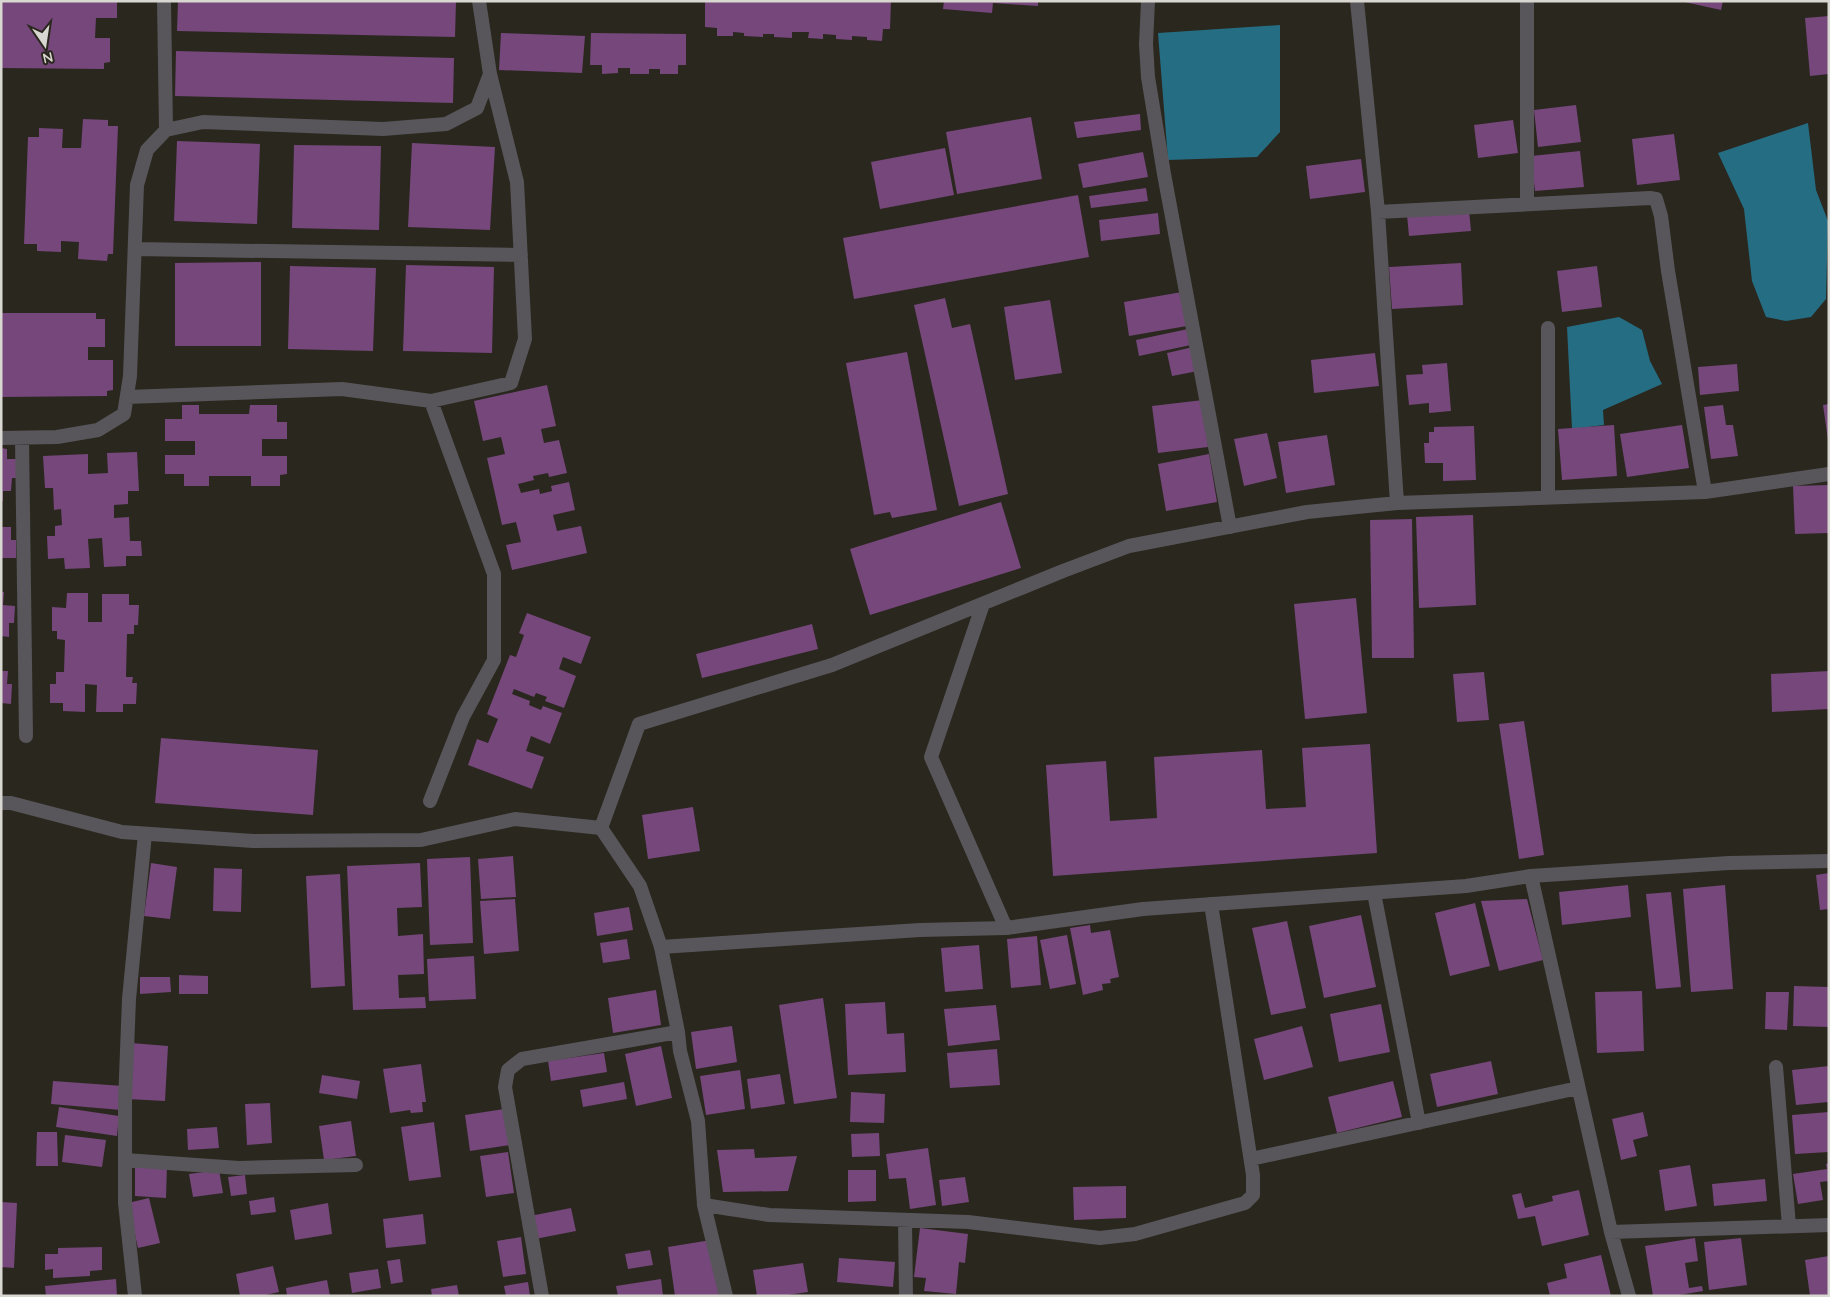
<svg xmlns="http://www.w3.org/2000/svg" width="1830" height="1297" viewBox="0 0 1830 1297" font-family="Quicksand,sans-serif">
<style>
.water{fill:#256d83}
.building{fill:#75477b}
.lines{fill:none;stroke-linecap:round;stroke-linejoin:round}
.minor{stroke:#58565b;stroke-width:14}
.tertiary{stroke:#58565b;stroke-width:14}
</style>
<rect width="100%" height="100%" fill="#2a271e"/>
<path class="water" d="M1280,25v107l-23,25 -89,3 -10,-127z
M1808,123l8,67 12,31 -2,78 -15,18 -25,4 -20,-4 -14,-36 -8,-72 -26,-56z
M1619,317l23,13 8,31 12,23 -59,26 1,15 -32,4 -5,-102z"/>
<path class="building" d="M1,1h116v17h-21l-1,20h15v24l-6,1v6l-103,-1z
M178,1h278l-1,36 -278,-6z
M705,1h186l-1,28h-7l-1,12 -15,-1v-3l-15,-1v4l-16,-1v-4l-13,-1v5l-15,-1 1,-6h-17v6l-18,-1v-3h-11v3l-19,-1v-3l-11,-1v4h-16v-8l-12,-1z
M944,1h94v5l-45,-3 -1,10 -49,-4z
M1680,1h43l-2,9z
M1829,16v58l-19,2 -5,-58z
M501,33l84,3 -3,37 -83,-3z
M591,33l95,1v31h-8v9h-18v-5h-11v5h-19v-6h-12v5l-16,1v-9h-12z
M176,51l278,7 -1,45 -278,-7z
M1576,105l5,37 -43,5 -4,-37z
M1140,114l1,16 -64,8 -3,-16z
M1031,117l11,62 -85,15 -11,-62z
M83,119l25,1v6h10l-5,128h-5l-1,7 -29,-2 1,-17 -18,-1v11l-24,-1v-7h-13l4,-107h11v-9l24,1 -1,19h19z
M1513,120l5,33 -40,5 -4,-33z
M1674,134l6,46 -43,5 -5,-46z
M177,141l83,3 -3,80 -83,-3z
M412,143l83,4 -5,83 -82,-3z
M294,145l87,1 -2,84 -87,-2z
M945,148l9,47 -74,14 -9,-47z
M1580,151l4,36 -49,4 -4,-35z
M1143,152l5,25 -65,11 -5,-24z
M1361,159l4,33 -55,7 -4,-33z
M1146,188l2,13 -57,7 -2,-12z
M1078,195l11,62 -235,42 -11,-61z
M1469,210l2,21 -62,5 -2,-21z
M1158,213l2,21 -59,7 -2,-21z
M261,262v84h-86v-83z
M1461,263l2,42 -71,4 -3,-42z
M406,265l88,2 -2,86 -89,-2z
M290,266l86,2 -3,83 -85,-2z
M1597,266l5,41 -40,5 -5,-41z
M1182,292l5,34 -58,10 -5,-34z
M945,298l7,30 18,-4 38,170 -49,12 -45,-201z
M1050,300l12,73 -47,7 -11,-73z
M1,313h95v6h9v28h-17v13h25v30l-6,1v5l-106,1z
M1188,329l3,16 -52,11 -3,-16z
M1193,347l5,24 -26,5 -5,-23z
M907,352l30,158 -45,8 -2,-6 -16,3 -28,-152z
M1375,353l4,33 -65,7 -3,-33z
M1447,363l4,48 -22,2v-10l-20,2 -3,-30 17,-1 -1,-9z
M1737,364l2,27 -39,4 -2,-28z
M547,385l9,41 -15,3 3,14 15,-3 8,33 -18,4 -1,-4 -15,3 1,4 -16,4 3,9 18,-4 1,5 12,-3 -1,-5 18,-4 6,28 -22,5 4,16 24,-5 6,27 -75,17 -6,-25 15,-3 -5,-20 -14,3 -15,-67 18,-4 -4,-17 -18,4 -9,-40z
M1203,400l5,47 -50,6 -6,-47z
M1829,404v36h-1l-5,-35z
M182,405h17v9h50l1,-9h27v17h10v17h-25v17h25v18l-7,1v11h-29v-10h-42v10h-25v-12h-19v-19h30v-14h-30v-22h17z
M1723,405l3,20h7l5,31 -27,3 -7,-52z
M1614,425l3,51 -55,4 -4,-51z
M1682,425l7,43 -62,9 -7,-43z
M1474,426l2,54 -33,1v-18h-18l-1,-20h5v-11h5v-5z
M1267,433l10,45 -33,8 -10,-47z
M1327,435l8,50 -49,8 -8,-51z
M1,448l6,1v10h9v19h-4l-1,13h-8v10h-2z
M137,452l2,39h-11v13l-14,1v13l15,-1 1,24h11l1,15h-16v10l-22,1 -2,-29 -14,1 2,29 -25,1 -1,-11 -16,1 -1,-23h8v-10l7,-1 -1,-16 -7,1 -1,-22h-8l-2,-32 45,-2v20l20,-1 -1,-20z
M1209,454l8,48 -51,9 -8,-47z
M1829,485v48l-34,1 -2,-48z
M1001,502l20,66 -151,47 -20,-66z
M1473,515l3,90 -57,3 -3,-91z
M1412,519l2,139h-42l-2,-138z
M1,527h10v13h5v18h-15z
M1,592h3l-1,13 12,1 -1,17h-5v14l-8,-1z
M67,593h21v29h14v-28h27v11h10l-1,20h-4v9h-7l-1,43h7l-1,6h5l-1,21h-13v8h-27l1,-27 -12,-1v28l-22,-1v-8h-13v-19h6v-12h8l1,-32 -8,-1v-8h-5v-24l14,1z
M1356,598l11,115 -62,6 -11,-115z
M527,613l64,24 -10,27 -18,-7 -4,12 17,7 -12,32 -19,-7 2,-4 -11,-4 -2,4 -20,-8 -2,5 18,7 -1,4 12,5 2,-4 19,7 -12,31 -19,-8 -5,15 18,6 -12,32 -64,-24 9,-26 11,4 10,-24 -11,-5 23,-59 6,2 8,-22 -5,-2z
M812,624l6,25 -116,29 -6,-24z
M1,671h7l-1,13h5l-1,20 -10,-1z
M1829,671v38l-57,3 -1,-38z
M1484,672l5,48 -32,2 -4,-48z
M1524,721l20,134 -25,4 -20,-135z
M161,738l157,12 -5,65 -158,-12z
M1370,744l7,109 -324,23 -7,-111 60,-4 4,60 47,-3 -3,-61 108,-7 4,59 40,-2 -4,-59z
M693,807l7,44 -52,8 -6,-44z
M513,856l3,41 -35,2 -3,-40z
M470,857l3,86 -43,2 -3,-86z
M151,863l26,4 -7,52 -26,-3z
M420,863l2,44 -25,1 1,28 25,-2 1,40 -26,1 1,23 26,-1 1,11 -73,2 -6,-144z
M214,868l28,1 -1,43 -28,-1z
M1829,873v36l-9,1 -4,-35z
M340,874l5,112 -34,2 -5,-112z
M1628,885l3,32 -69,8 -3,-33z
M1725,885l8,104 -42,3 -8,-103z
M1671,892l10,95 -25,2 -10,-95z
M515,899l4,52 -35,3 -4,-53z
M1527,899l16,61 -44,11 -18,-70z
M1475,903l15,63 -40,10 -15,-63z
M629,907l4,23 -36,6 -3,-23z
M1361,915l15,72 -52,11 -15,-72z
M1287,921l19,87 -35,7 -19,-87z
M1090,925l1,8 19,-3 9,47 -9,2 1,4 -9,1 1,6 -20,5 -13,-67z
M1067,935l9,49 -26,5 -10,-49z
M1037,936l4,49 -30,3 -4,-49z
M627,939l3,20 -27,4 -3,-20z
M979,945l4,44 -38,3 -4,-44z
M474,956l2,43 -47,2 -2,-42z
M179,975l29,1v18h-29z
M140,977h30l1,15 -31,2z
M1794,986l35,1v40l-36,-1z
M656,990l5,35 -48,8 -5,-35z
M1642,991l2,60 -47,2 -2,-61z
M1766,992h23l-2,38 -22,-1z
M823,998l14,100 -43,6 -15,-99z
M885,1002l2,32 17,-1 2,39 -58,3 -3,-71z
M1381,1004l9,48 -51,10 -9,-48z
M996,1005l4,35 -52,6 -4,-37z
M732,1026l5,36 -41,7 -5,-37z
M1302,1026l11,41 -49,13 -10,-41z
M131,1043l37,3 -3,55 -38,-2z
M661,1046l11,52 -36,8 -11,-52z
M997,1049l3,36 -50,3 -3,-35z
M604,1053l3,19 -56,9 -3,-20z
M1491,1061l7,33 -61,13 -7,-33z
M421,1064l5,38h-4l1,10 -12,1 -1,-3 -20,3 -7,-44z
M1829,1066v36l-33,3 -4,-35z
M740,1070l5,39 -39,6 -6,-39z
M780,1074l5,30 -34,5 -4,-30z
M322,1075l38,6 -3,18 -38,-6z
M53,1081l70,5 -2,24 -70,-6z
M1393,1081l9,36 -65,16 -9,-36z
M624,1082l3,17 -44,8 -3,-17z
M851,1092l34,2 -1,29 -34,-1z
M270,1103l2,40 -25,2 -2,-41z
M59,1107l60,9 -2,20 -61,-9z
M504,1109l6,36 -40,6 -5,-36z
M1643,1112l5,24 -15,4 4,16 -16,4 -9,-41z
M1829,1112v40l-34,2 -3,-39z
M351,1121l5,35 -32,4 -5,-34z
M434,1122l7,55 -32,4 -8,-54z
M217,1127l2,21 -31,2 -1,-21z
M37,1132h20l1,34h-22z
M879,1133l1,23 -28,1 -1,-23z
M65,1135l41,5 -4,27 -40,-5z
M928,1148l8,57 -26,4 -4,-31 -17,1 -3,-25z
M754,1149l1,9 42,-2 -9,35 -65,1 -6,-42z
M508,1152l6,41 -28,4 -6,-41z
M1829,1163v18l-9,1 3,18 -25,4 -5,-30 34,-5 -1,-5z
M135,1164l32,1 -1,33 -31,-2z
M1690,1165l7,41 -32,5 -6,-41z
M219,1170l4,23 -30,4 -4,-23z
M848,1170h28v31l-28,1z
M245,1175l2,19 -16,2 -3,-19z
M965,1177l4,25 -27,4 -3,-26z
M1765,1179l2,22 -53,5 -2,-22z
M1126,1186v32l-52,2 -1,-33z
M1579,1190l10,45 -47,11 -7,-30 -17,3 -6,-24 9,-2 4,15 28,-7 -1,-5z
M274,1197l2,15 -25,3 -2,-14z
M149,1198l11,45 -22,5 -10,-45z
M1,1202l16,1 -3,65 -13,-1z
M328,1203l4,31 -37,6 -5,-30z
M571,1208l5,23 -41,8 -5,-23z
M423,1214l3,30 -40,4 -3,-29z
M920,1228l48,6 -3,29 -6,-1 -3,32 -32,-3 2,-13 -12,-1z
M521,1237l5,37 -23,3 -6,-36z
M1695,1238l3,23 -13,2 4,25 13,-2 1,5 -30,5h-20l-8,-50z
M1741,1238l6,47 -38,5 -5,-48z
M711,1240l8,56h-44l-7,-49z
M102,1247v23l-12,1v5l-37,2v-9l-8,1v-16h13v-6z
M650,1250l3,15 -25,4 -3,-15z
M1601,1255l10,41h-61l-3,-13 20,-5 -3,-14z
M1829,1256v40h-19l-5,-36z
M839,1258l56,4 -2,25 -56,-5z
M400,1259l3,23 -12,2 -4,-23z
M803,1263l5,29 -27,4h-24l-4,-26z
M273,1266l6,26 -18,4h-21l-4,-22z
M378,1269l3,19 -29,5 -3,-20z
M116,1279l1,17h-71l-1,-10z
M661,1279l2,17h-45l-2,-10z
M327,1280l3,16h-43l-1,-8z
M528,1282l2,14h-24l-2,-10z
M457,1285l2,11h-27l-1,-7z"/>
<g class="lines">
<path class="minor" d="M164,1l2,129
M1148,1l-2,43 2,33 16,97 66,353
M1357,1l21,211 19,291
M1527,1v203
M1378,212l272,-14 6,1 5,17 7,55 37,221
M135,249l386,6
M1548,328v170
M127,397l215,-8 89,12 80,-18 14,-44 -8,-157 -27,-108
M1,438l56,-1 41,-7 26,-16 6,-38 7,-191 10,-35 19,-20 37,-8 180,7 63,-5 31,-16 13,-34 -11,-73
M22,438l4,298
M983,604l-52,153 75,171
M430,801l33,-84 31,-57v-86l-63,-173
M601,828l38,-104 193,-59 231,-94 66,-25 178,-34 90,-9 308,-11 124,-18
M1531,876l80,356 18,64
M1374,893l45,230
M661,947l17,85 2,19 18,70 6,84 22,91
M1776,1067l13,159
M1251,1159l327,-71
M125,1160l114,8 117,-3
M704,1205l65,10 199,7 132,16 35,-4 110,-31 8,-8v-20l-42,-271
M905,1220l1,76
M1611,1232l218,-7
M135,1296l-10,-93v-101l4,-103 16,-165
M542,1296l-37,-209 3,-17 14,-11 156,-27"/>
<path class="tertiary" d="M1,803h10l111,29 131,9 168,-1 94,-21 86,9 39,58 21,61 259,-17 86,-2 137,-19 323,-23 65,-10 198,-13 100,-2"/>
</g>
<rect width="1830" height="1297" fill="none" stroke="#d9d7d1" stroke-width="5"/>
<g transform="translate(45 45) rotate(167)" stroke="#2a271e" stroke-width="4" paint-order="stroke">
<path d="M0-4L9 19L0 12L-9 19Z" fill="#d9d7d1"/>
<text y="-8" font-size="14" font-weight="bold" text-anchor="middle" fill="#d9d7d1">N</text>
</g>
</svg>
